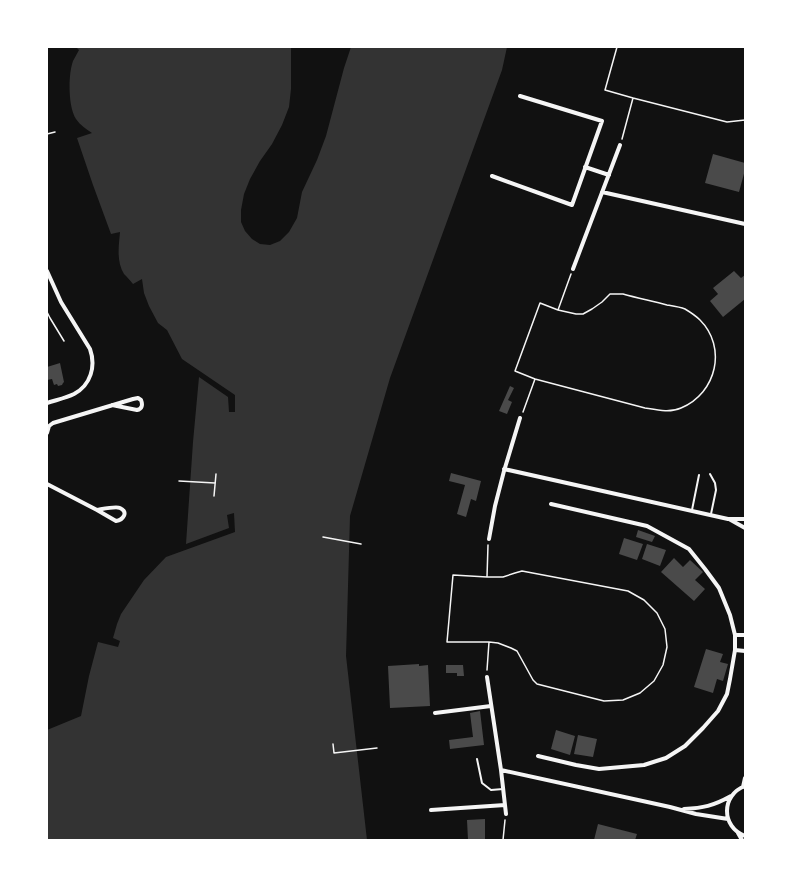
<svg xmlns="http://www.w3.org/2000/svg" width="792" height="887" viewBox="0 0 792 887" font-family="Cabin,sans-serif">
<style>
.water{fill:#333}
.building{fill:#4a4a4a}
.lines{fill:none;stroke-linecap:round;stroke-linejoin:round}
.path{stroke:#f5f5f5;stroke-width:1.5}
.service{stroke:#f5f5f5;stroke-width:2}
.minor{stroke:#f5f5f5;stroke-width:4}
</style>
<rect width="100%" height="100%" fill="#111"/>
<path class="water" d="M76,47h215v42l-2,18 -7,18 -10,19 -12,17 -10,18 -6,15 -3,16v12l4,9 7,8 8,5 10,1 10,-4 9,-9 8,-14 5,-26 15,-32 9,-24 18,-68 7,-21h156l-5,23 -112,308 -40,138 -4,140 21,184h-320v-110l34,-14 8,-40 9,-34 20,5 2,-6 -7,-3 4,-14 4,-10 23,-34 22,-23 69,-25 -1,-19 -7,2 2,13 -43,16 7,-102 6,-65 29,20 1,15h6v-17l-53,-36 -15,-29 -9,-7 -9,-17 -5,-13 -2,-14 -9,5c-3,-4 -6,-7 -9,-10 -8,-13 -5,-29 -4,-42l-9,2 -18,-49 -16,-47 15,-5c-6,-4 -12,-8 -16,-14 -8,-12 -8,-44 -3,-58 2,-4 4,-7 6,-11z"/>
<path class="building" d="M713,154l32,9v7l-6,22 -34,-9z
M734,271l7,7 4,-3v24l-22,18 -13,-16 8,-7 -5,-6z
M60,363l4,19 -1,1 -1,2 -4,1 -1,-2 -3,1 -2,-6 -5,1v-13z
M510,386l4,2 -6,12 4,2 -5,12 -8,-3z
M451,473l30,8 -5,20 -5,-2 -5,18 -9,-3 8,-29 -16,-4z
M638,530l17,6 -3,6 -16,-5z
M624,538l19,6 -6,16 -18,-6z
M647,544l19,6 -6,16 -18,-7z
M674,558l9,9 7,-7 13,12 -8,8 10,9 -11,12 -33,-29z
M706,649l17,5 -3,8 8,2 -5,17 -6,-2 -4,14 -19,-6z
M419,664v2l9,-1 2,41 -40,2 -2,-42z
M446,665h17l1,11h-7v-3h-11z
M480,711l4,34 -34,4 -1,-9 24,-3 -3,-24z
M556,730l19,6 -5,19 -19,-6z
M578,735l19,4 -4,18 -19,-3z
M485,819v21h-17l-1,-20z
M598,824l39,10 -2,6h-41z"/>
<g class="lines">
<path class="path" d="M617,47l-12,43 28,8 -11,41
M633,98l94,24 18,-2
M47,134l8,-2
M47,312l3,6 14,23
M535,379l110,29c12,2 25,5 36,0 36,-15 46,-61 19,-88 -4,-4 -10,-8 -15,-11 -5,-2 -12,-3 -18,-4 -15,-4 -30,-7 -44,-11h-13l-8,8 -10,7 -9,5h-7l-18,-4
M523,412l12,-33 -20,-8 25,-68 18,7 13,-36
M179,481l36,2
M214,496l2,-22
M323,537l38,7
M487,577h16l12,-4 7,-2 106,20 16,9 13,13 8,16 2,18 -4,18 -9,16 -14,12 -17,7 -19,1 -67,-17 -4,-4 -16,-29 -6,-3 -13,-5 -9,-1
M487,670l2,-28h-42l6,-67 34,2 1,-32
M333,744l1,9 43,-5
M503,840l2,-20"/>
<path class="service" d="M710,474l5,9 1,7 -5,24
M692,510l7,-35
M477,759l5,24 9,7 12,-1"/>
<path class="minor" d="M585,167l24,8
M492,176l80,29 30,-84 -82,-25
M602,192l143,32
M573,269l47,-124
M47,271l14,31 29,47c6,17 1,36 -16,45 -8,4 -18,6 -27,9
M47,433l2,-7 4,-3 80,-24 5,-1 3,2c2,5 1,9 -4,10l-25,-5
M504,469l224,50h17
M47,484l50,26 19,11c7,-1 13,-9 4,-13 -4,-2 -17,1 -23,2
M551,504l96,22 42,23 16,20 14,19 11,27 5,20h10
M729,519l16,9
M489,539l6,-33 9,-35 16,-53
M735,650v-15
M487,677l14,93 5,44
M435,713l56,-7
M538,756l38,9 23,4 45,-4 22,-7 19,-12 18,-18 15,-17 9,-17 3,-15 5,-29 10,1
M501,770l169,37 26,7 32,5
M745,786c-24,9 -24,41 0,50
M743,787l2,-9
M684,809c19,-1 29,-3 47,-13
M431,810l74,-5
M738,833l4,7"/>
</g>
<rect width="792" height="887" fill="none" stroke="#ffffff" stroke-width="96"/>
</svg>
